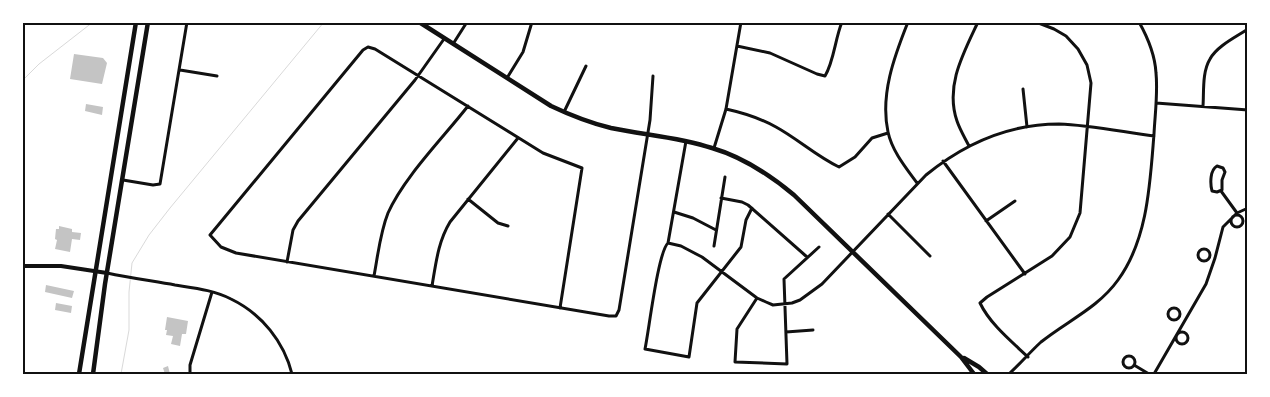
<svg xmlns="http://www.w3.org/2000/svg" width="1270" height="397" viewBox="0 0 1270 397" font-family="'Golos Text',sans-serif">
<style>
.lines{fill:none;stroke-linecap:round;stroke-linejoin:round}
.stream{stroke:#d9d9d9;stroke-width:1}
.building{fill:#c4c4c4}
.minor{stroke:#111;stroke-width:3}
.tertiary{stroke:#111;stroke-width:4}
.secondary{stroke:#111;stroke-width:4.5}
.neatline{fill:none;stroke:#111;stroke-width:2}
</style>
<rect width="100%" height="100%" fill="#fff"/>
<g class="lines">
<path class="stream" d="M22,81l17,-17 54,-42
M121,374l8,-44v-38l3,-29 17,-28 21,-27 154,-186"/>
</g>
<path class="building" d="M74,54l29,4 4,5 -5,21 -32,-5z
M86,104l17,3 -1,8 -17,-4z
M59,226l13,3v3l9,1 -1,7 -8,-1 -2,13 -15,-3 2,-9 -2,-1 1,-10h3z
M46,285l28,6 -2,7 -27,-6z
M56,303l16,3 -1,7 -16,-3z
M167,317l21,4 -2,13h-4l-2,12 -9,-2 2,-8 -7,-1 1,-5h-2z
M168,366l2,8h-5l-2,-6z"/>
<g class="lines">
<path class="minor" d="M259,22h5
M908,22c-14,35 -28,73 -20,110 4,19 18,36 29,51
M453,44l14,-22
M737,46l33,7 47,21 8,2c9,-15 10,-37 17,-54
M180,70l37,6
M507,78l16,-26 9,-30
M1023,89l4,38
M1156,103l92,7
M1203,106c1,-14 -1,-34 7,-47 7,-13 26,-22 38,-30
M726,109c18,4 34,9 50,18 22,12 40,29 63,40l16,-10 17,-19 16,-5
M564,112l22,-46
M686,141l-18,102c-10,9 -19,87 -23,106l44,8 8,-54 44,-56 5,-27 6,-12
M969,146c-4,-8 -9,-16 -12,-25 -12,-35 6,-67 21,-99
M714,148l12,-39 15,-87
M943,161l82,113
M1217,166l6,2 2,4 -3,8v10l-5,2 -5,-1c-2,-8 -2,-21 5,-25z
M123,180l30,5 7,-1 27,-162
M1221,191l16,22
M721,198l21,4 6,3 59,52
M468,199l30,24 10,3
M674,212l19,6 23,12
M888,214l42,42
M1231 221a6 6 0 1 1 12 0a6 6 0 1 1-12 0Z
M986,221l29,-20
M668,243l13,3 21,11 55,41 9,4 7,3 19,-2 8,-3 22,-16 104,-109c38,-31 83,-51 133,-51 31,1 64,8 95,12
M714,246l11,-69
M1198 255a6 6 0 1 1 12 0a6 6 0 1 1-12 0Z
M287,262l6,-32 5,-9 117,-141 29,-41
M107,273c23,5 46,8 68,12 19,3 39,5 56,14 31,15 53,43 61,75
M374,276c4,-21 6,-43 14,-63 16,-36 55,-75 80,-107
M432,286c4,-23 6,-44 18,-64l68,-84
M757,298l-20,31 -2,33 52,2 -3,-85 35,-32
M1168 314a6 6 0 1 1 12 0a6 6 0 1 1-12 0Z
M560,308l22,-140 -39,-15 -168,-104 -7,-2 -5,3 -153,185 11,12 15,6 373,63h7l3,-6 31,-190 3,-44
M1176 338a6 6 0 1 1 12 0a6 6 0 1 1-12 0Z
M786,332l27,-2
M1123 362a6 6 0 1 1 12 0a6 6 0 1 1-12 0Z
M1028,357c-17,-16 -38,-33 -48,-54l7,-6 65,-41 18,-19 10,-24 11,-130 -4,-18 -9,-16 -12,-13 -12,-7 -18,-7
M1134,365l15,9
M190,374v-9l22,-73
M1009,374c11,-10 21,-22 32,-32 26,-21 57,-34 77,-62 30,-41 32,-97 36,-146 1,-20 4,-41 2,-61 -1,-18 -8,-35 -17,-51
M1154,374l52,-90 9,-26 8,-31 14,-14 11,-5"/>
<path class="tertiary" d="M22,266h39l46,7"/>
<path class="secondary" d="M419,22l132,84c19,9 39,17 60,22 34,7 68,9 101,20 31,9 58,27 82,47l167,162 13,17
M964,358l15,9 8,7
M79,374l57,-352
M93,374l12,-90 43,-262"/>
</g>
<rect width="1270" height="397" fill="none" stroke="#ffffff" stroke-width="48"/>
<rect x="24" y="24" width="1222" height="349" class="neatline"/>
</svg>
